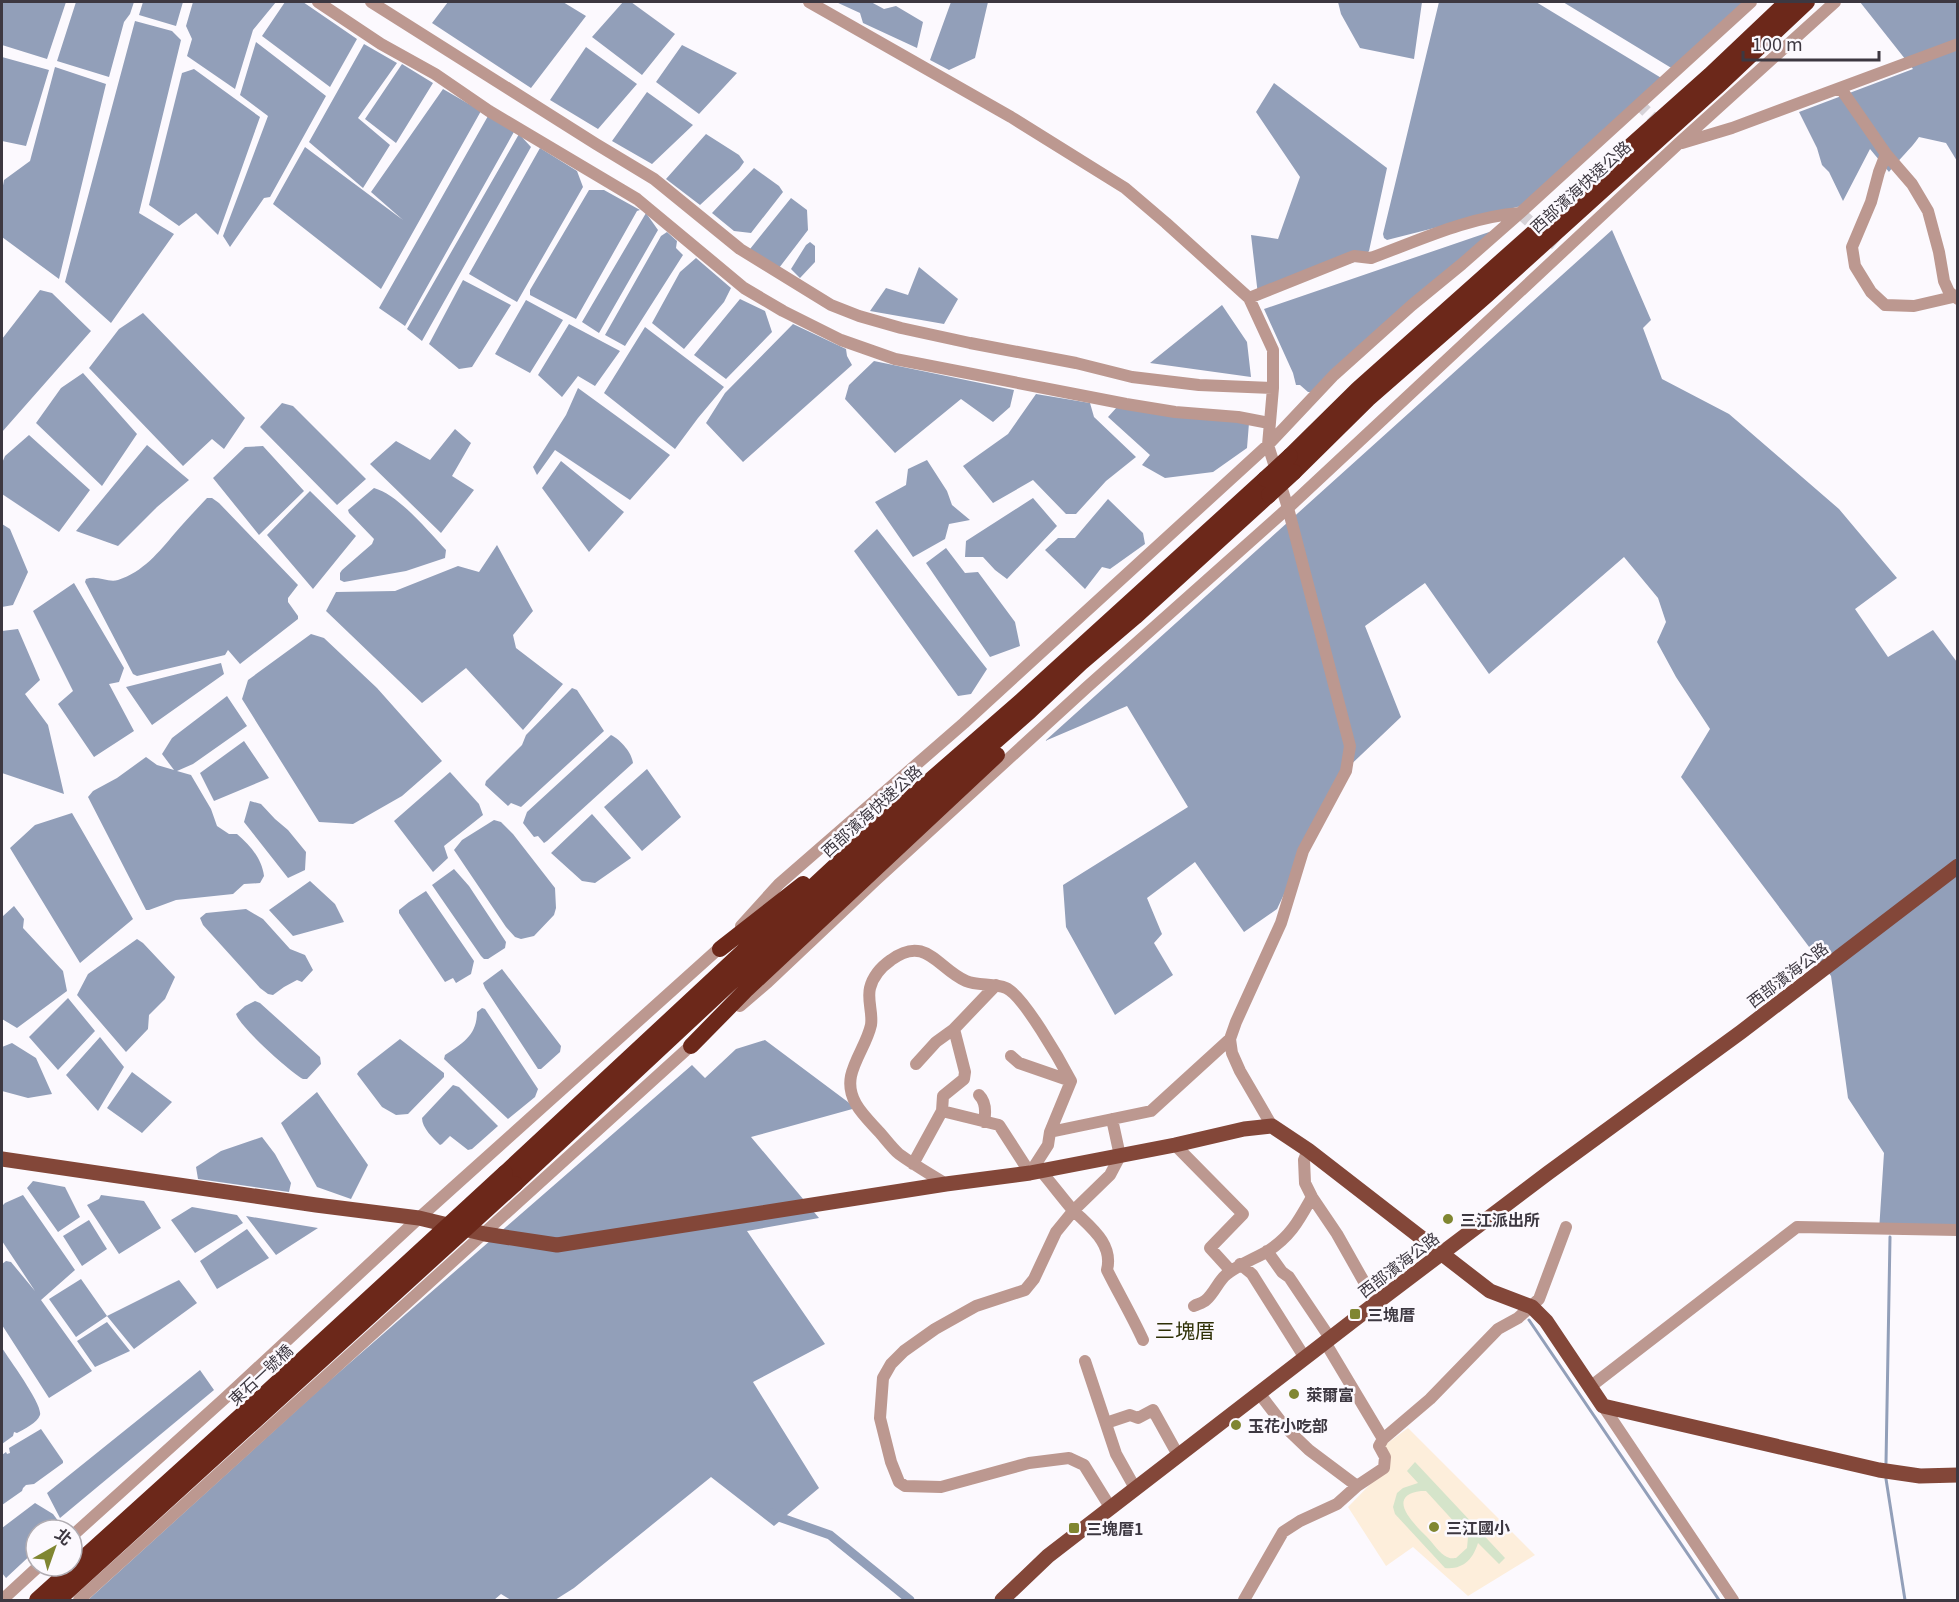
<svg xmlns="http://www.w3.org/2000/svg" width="1959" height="1602" viewBox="0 0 1959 1602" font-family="Georgia,'Noto Sans TC',serif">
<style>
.education{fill:#fdeedb}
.green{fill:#d5e4ca;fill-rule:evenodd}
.water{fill:#929fb9}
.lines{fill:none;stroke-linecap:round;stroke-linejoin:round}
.stream{stroke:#929fb9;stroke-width:3}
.canal{stroke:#929fb9;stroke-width:9}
.minor-tunnel{stroke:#d6d2d8;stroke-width:12;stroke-dasharray:12 6;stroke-linecap:butt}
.minor{stroke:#bc9890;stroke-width:12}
.major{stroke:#834739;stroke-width:15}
.highway{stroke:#6c281a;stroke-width:16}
.highway-bridge{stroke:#6c281a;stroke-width:16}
.poi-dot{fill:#808631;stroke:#fcf9fe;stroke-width:2}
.labels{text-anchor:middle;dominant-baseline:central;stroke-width:5;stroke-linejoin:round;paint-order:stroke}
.street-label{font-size:16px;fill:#3d3841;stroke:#fcf9fe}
.poi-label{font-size:16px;font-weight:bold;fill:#3d3841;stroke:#fcf9fe;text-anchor:start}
.quarter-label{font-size:20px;fill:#2d2f05;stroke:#fcf9fe}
</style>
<rect width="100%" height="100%" fill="#fcf9fe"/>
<path class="education" d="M1408,1428l127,127 -67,41 -55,-49 -27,19 -38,-59 41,-42 -4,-20z"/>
<path class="green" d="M1415,1462l90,96 -6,6 -21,-21c-5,16 -15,27 -33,25l-50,-54 -2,-7 4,-14 6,-5 15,-5 -11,-12zM1421,1491h5l42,46 -1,11 -11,10c-4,0 -5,1 -9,-1 -7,-3 -14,-14 -20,-20 -12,-12 -43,-41 -6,-46z"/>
<path class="water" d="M2,2h64l-19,57 -45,-14z
M76,2h58l-4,12 -6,8 -15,55 -52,-16z
M143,2h40l-7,24 -37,-11z
M193,2h83l-23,28 -18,59 -48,-33 5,-17 -6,-13z
M285,2h18l54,37 -27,48 -68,-51z
M448,2h115l23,14 -55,72 -99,-65z
M623,2h8l44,32 -33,41 -50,-38z
M836,2h35l13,7 12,-3 27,16 -6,26 -54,-25 -3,-10z
M951,2h37l-13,56 -26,12 -19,-10z
M1338,2h84l-8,57 -54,-11 -19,-34z
M1439,2h97l127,77 -138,126 -138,35 -3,-2 -1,-4z
M1563,2h185l-75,67z
M1860,2h97v159l-11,-18 -27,-6c-9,13 -20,22 -30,35l-19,-23 -27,52 -14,-29 -7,-7 -5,-17 -18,-36 114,-43z
M135,21l37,10 9,9 -42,173 35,21 -63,89 -46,-41z
M256,42l70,54 -56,101 -6,1 -34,49 -7,-11 45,-120 -28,-21z
M364,44l33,19 -39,55 32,27 -27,43 -54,-46z
M682,45l55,28 -38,41 -43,-32z
M586,47l51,37 -39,45 -48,-29z
M2,57l47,13 -23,76 -24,-5z
M402,64l31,19 -37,60 -31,-24z
M55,67l51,17 -47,195 -57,-42v-46l2,-11 26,-19z
M194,69l66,48 -42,118 -22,-22 -17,13 -30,-21 33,-132z
M1274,83l113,85 -18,83 -9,9 -102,35 -7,-60 27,4 22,-62 -44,-65z
M443,89l38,22 -100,178 -108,-85 32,-57 98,73 -32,-28z
M647,92l46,33 -41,39 -40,-23z
M488,116l27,14 -110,196 -26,-18z
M519,134l12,13 -109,194 -15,-12z
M706,134l33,21 5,7 -5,7 -39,36 -34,-26z
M540,148l37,23 6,16 -66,115 -48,-28z
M754,168l25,18 4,6 -32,41 -17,-2 -22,-18z
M589,190h15l36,20 -3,1 -61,108 -46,-24v-5z
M791,198l16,12 1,20 -29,38 -29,-19z
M646,213l12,17 -59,103 -17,-11z
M1498,229l-180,163h-10l-8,-7h-4l-3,-12 -29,-64z
M1612,230l39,90 -8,8 19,51 67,35 7,6 103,89 58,69 -42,31 33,48 45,-27 24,32v571l-78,-2 5,-78 -36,-55 -17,-122 -150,-199 29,-48 -34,-52 -19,-35 9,-20 -8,-24 -34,-41 -135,117 -64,-91 -60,43 36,91 -60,57 -64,135 -33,23 -49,-70 -48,36 15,36 -8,9 19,32 -58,40 -49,-88 -3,-42 125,-78 -61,-101 -82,35z
M667,232l10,9 -1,7 7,7 -58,91 -20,-11 56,-99z
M810,242l5,4v16l-15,16 -9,-9 15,-24z
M696,258l35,30 -7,14 -40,47 -32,-26 28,-51z
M919,267l39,32 -14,25 -74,-13 16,-23 22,7z
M463,280l48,25 -39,62 -13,2 -30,-25z
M40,290l12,3 39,38 -89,101v-93z
M740,299l25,12 7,21 -46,47 -32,-24z
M526,300l37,20 -33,53 -35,-19z
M1222,305l25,37 4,35 -101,-14z
M143,313l102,105 -21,31 -12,-10 -29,27 -94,-98 30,-39z
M569,324l51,27 -25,35 -17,-10 -16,21 -24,-22z
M793,324l53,25 1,7 5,9 -109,97 -37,-39 19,-30z
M645,327l79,60 -26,31 -23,31 -71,-56z
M874,361l140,29 -4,17 -17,15 -32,-23 -66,54 -50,-54 4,-14z
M83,373l54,61 -35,52 -66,-63 25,-35z
M578,388l92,67 -40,45 -75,-50 -18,25 -4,-8 33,-52z
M1036,394l54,9 4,14 42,40 -30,24 -30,33h-10l-33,-34 -40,23 -30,-37 45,-32z
M282,403l11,3 73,73 -29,26 -77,-78z
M1118,406l131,17 -2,25 -34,24 -48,6 -23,-13 8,-10 -42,-38z
M455,429l16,14 -19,33 22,14 -33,43 -71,-69 26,-23 34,19z
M29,435l61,55 -31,42 -57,-38v-31l3,-7z
M147,445l42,35 -32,27 -39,39 -42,-15z
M263,446l41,45 -45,44 -46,-57 32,-31z
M927,460l20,31 5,14 18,15 -21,4 -4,15 -32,18 -38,-55 31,-17 2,-16z
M561,461l63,51 -35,40 -47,-64z
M374,488c25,7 54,43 72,62l-1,8 -39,13 -62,11 -4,-2v-7l2,-3 30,-26 2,-5 -25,-26 -1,-3z
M310,491l46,45 -43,53 -46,-54z
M207,498h5l7,5 79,82 -10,13v4l10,14v3l-58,45 -12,-14 -3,5 -88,21 -4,-2 -48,-92 1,-3c12,-4 22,4 32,1 25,-8 41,-28 57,-47 10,-12 21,-23 32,-35z
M1033,498l24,28 -50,53 -12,-9 -12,-13h-18l1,-16z
M1108,499l35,34 2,11 -35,25 -8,-2 -17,22 -40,-39 13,-12h17z
M2,524l8,5 18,43 -15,33 -11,2z
M877,529l110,140 -16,25 -13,2 -104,-145z
M497,545l36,66 -20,24 3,13 47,36 -40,46 -57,-62 -44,35 -96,-92 10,-19 59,-1 63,-25 21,6z
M946,548l19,25 13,-1 37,50 5,24 -30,11 -64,-94z
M74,583l50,85 -5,14 -10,2 25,47 -40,26 -36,-53 15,-13 -40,-80z
M18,629l22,51 -15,14 23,31 16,69 -62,-21v-142z
M311,634l13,4 53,50 65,73 -40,35 -49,28 -34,-2 -77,-123 6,-19z
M221,663l3,11 -72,51 -26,-38z
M572,688l5,2 27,41 -83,76 -10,-4 -3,3 -23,-21 1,-4 36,-36 4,-10z
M227,696l20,30 -54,38 -16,7 14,4 20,34 6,17 12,8h8c13,11 25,25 27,42l-4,7 -16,1 -11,10 -57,6 -27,10h-3l-58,-113 5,-6 24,-13 29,-21 11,8 17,5 -12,-16 10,-16z
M611,735c10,5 21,18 22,28l-86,78 -3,2 -6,-7 -4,1 -11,-14 4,-11z
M244,741l25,37 -55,23 -14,-28z
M647,769l34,48 -39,34 -38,-44z
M450,772l29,32 4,11 -39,31 4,12 -15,14 -39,-51z
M250,801l11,3 14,15 13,11 18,22 -1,18 -17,8 -44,-56z
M72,813l61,106 -53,44 -70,-115 25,-23z
M592,814l39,44 -36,25 -13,-2 -31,-28z
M494,820l7,2 12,12 42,54 1,20 -2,7 -20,21 -13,3 -6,-2 -9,-10 -52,-77 8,-10z
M454,869l15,17 37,56 -1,6 -17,11h-4l-3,-3 -49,-71z
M310,881l25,23 9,18 -51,14 -24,-26z
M426,891l48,70 -3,13 -15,9 -3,-5 -8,4 -46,-69v-3l10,-8z
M14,906l10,13 -1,9 40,43 4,20 -50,37 -15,-9v-102z
M246,909l17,10 27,30 15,6 8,15 -11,12 -5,-2 -13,7 -11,8 -5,-1 -8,-6 -57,-63 -3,-7 6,-5z
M137,939l6,4 32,34 -10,22 -16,16 -1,14 -22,23 -49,-57 11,-21z
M502,969l59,77 -1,6 -19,17h-3l-53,-81 -2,-5z
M68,998l27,33 -37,39 -29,-33z
M255,1001l5,2 60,54 1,7 -14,15h-4c-14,-8 -63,-52 -67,-65l9,-8z
M482,1008l3,1 53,80 -3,8 -27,22 -64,-60 1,-4c18,-12 32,-20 32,-43z
M100,1037l24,30 -26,44 -32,-36z
M400,1039l44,34v4l-36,37 -12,1 -14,-8 -25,-33 2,-3z
M765,1040l91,68 -105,29 68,81 -72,13 78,113 -72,38 66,106 -45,38 -63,-49 -137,111 -19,12h-44l-10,-6 -7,6h-406l233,-212 371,-323 13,13 31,-29z
M12,1043l24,15 16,36 -24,4 -26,-7v-44z
M132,1072l40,30 -30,31 -35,-25z
M453,1085l6,2 39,39 -26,23 -4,1 -18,-14 -8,8 -2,1c-7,-7 -18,-17 -18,-27z
M317,1092l51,73 -17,34 -34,-12 -36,-64z
M262,1137l13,17 16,29 -2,9 -91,-13 -2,-12 25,-16z
M33,1181l32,6 15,30 -22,15 -31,-44z
M23,1195l52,75 -34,30 51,71 -43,27 -47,-73v-61l4,-3 5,1 24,29 -33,-50v-35l3,-3z
M101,1195l43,6 17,27 -42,26 -32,-49 12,-6z
M192,1207l45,8 6,8 -48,30 -24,-33z
M246,1216l72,12 -42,27z
M89,1220l18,29 -25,17 -19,-30z
M247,1229l22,29 -52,31 -17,-28z
M81,1279l26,37 72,-36 18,23 -63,46 -27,-33 -31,21 -27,-38z
M107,1322l23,29 -35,16 -18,-26z
M2,1348c7,11 41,57 38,67 -3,8 -16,14 -23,18l-3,-1 -1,4 -11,8z
M200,1370l14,20 -154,128 -13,-25z
M41,1429l22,32v2l-29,21 -8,1 -3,3 -1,3 -20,14v-50l4,-3 1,2 3,-1 -1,-5z
M35,1503l18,11 9,12 -4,4h-22v20l-30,28 -4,-5v-45z"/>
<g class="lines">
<path class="stream" d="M1529,1320l190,280
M1886,1463l4,-226
M1886,1479l19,121"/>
<path class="canal" d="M772,1513l4,3 54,19 80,65"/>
<path class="minor-tunnel" d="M1638,103l25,25
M1520,213l44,39"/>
<path class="minor" d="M318,2l63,42 54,30 54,37 148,88 107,89 39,23 58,29 54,19 231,45 49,8 63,5 31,6
M371,2l225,142 58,35 86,70 91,56 28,11 42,12 69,15 106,20 56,14 67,8 74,3
M809,2l202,115 114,71 41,35 83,75 105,-42 17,2c49,-18 97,-41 149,-45
M1841,89l45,65 26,30 16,27 11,41 5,29 5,11 9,7
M1682,143l50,-15 226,-84
M1886,154l-7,18 -8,30 -19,45 3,19 16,26 14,13 29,1 39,-9
M1249,298l24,52v38l-5,57 20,63 62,238 -4,25 -43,80 -22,72 -45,99 -6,17 2,14 8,18 32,55
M741,926l38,-42 185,-161 304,-278 66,-70 78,-70 50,-41 58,-51 231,-211
M740,1006l28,-24 108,-102 210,-192 202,-180 390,-364 157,-142
M1011,1056l8,7 52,18
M916,1064l20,-22 18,-13
M979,1095c7,7 7,17 5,27
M942,1111l57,14 31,48 18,-28 2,-13 21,-51c-10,-19 -48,-86 -65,-93 -12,-5 -29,-2 -40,-7 -28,-12 -40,-47 -75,-21 -10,7 -18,16 -21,28 -3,12 3,25 1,37 -4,18 -16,33 -20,51 -5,25 15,41 30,58 6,7 12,15 18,20 15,11 31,20 47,30
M1050,1132l101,-21 79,-72
M1175,1145l68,69 -33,34 21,23
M1308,1150l-4,10 1,23 7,14 25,37 39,69
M913,1164l29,-53 1,-15 21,-17 1,-7 -11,-43 42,-44
M1041,1171c10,12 20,25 30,37 16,17 43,34 36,62 12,24 25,46 36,70
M1267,1251l15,21 7,5 41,61
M1240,1264l12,10 53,84
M1194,1306c4,-2 9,-3 12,-6 9,-8 12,-19 21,-26 13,-10 27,-15 41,-23 23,-15 31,-31 44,-54
M1325,1342l58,97
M1085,1361l31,93 19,34
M1590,1387l207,-160 161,3
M1259,1393l26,34 24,23 48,36
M1603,1406l130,194
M1106,1423l24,-8 8,3 15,-8 25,45
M1110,1507l-26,-42 -15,-7 -40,5 -88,24 -36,-1 -6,-4 -8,-20 -11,-44 3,-40 8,-14 13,-13 31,-22 41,-23 49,-16 9,-11 22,-47 18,-22 36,-35 10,-19 -8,-37
M72,1536l152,-137 195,-181 306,-275
M2,1600l37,-34
M79,1600l617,-559
M1244,1600l39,-68 17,-11 37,-17 20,-18 27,-18 1,-11 -6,-11 4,-7 47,-40 68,-70 20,-11 21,-19 27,-72"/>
<path class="major" d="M2,1159l314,46 103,13 66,16 72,11 389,-61 84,-11 145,-28 69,-16 28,-3 36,24 182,141 42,16 14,14 57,85 276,64 41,6 38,-1
M1002,1600l46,-44 328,-253 172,-130 193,-141 217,-166"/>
<path class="highway" d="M1290,456l68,-67 352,-314 77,-73
M1294,472l74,-73 119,-104 232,-210 88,-83
M720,949l83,-65
M691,1046l55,-56 251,-235
M505,1173l375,-349 141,-123 244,-222
M515,1184l375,-350 140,-123 51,-48 54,-46 134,-122"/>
<path class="highway-bridge" d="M1265,479l25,-23
M1269,495l25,-23
M37,1600l219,-198 249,-229
M58,1600l457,-416"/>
</g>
<g class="poi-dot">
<circle cx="1448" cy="1219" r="6"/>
<rect x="1349" y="1308" width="12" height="12" rx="3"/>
<circle cx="1294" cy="1394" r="6"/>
<circle cx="1236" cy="1425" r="6"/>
<circle cx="1434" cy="1527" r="6"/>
<rect x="1068" y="1522" width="12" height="12" rx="3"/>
</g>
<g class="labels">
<g class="street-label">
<text transform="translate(1580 186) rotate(-42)">西部濱海快速公路</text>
<text transform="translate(871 810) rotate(-42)">西部濱海快速公路</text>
<text transform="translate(1787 974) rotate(-37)">西部濱海公路</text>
<text transform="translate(1398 1264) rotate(-37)">西部濱海公路</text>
<text transform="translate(260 1374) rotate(-43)">東石一號橋</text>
</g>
<g class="poi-label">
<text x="1460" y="1219">三江派出所</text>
<text x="1367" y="1314">三塊厝</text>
<text x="1306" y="1394">萊爾富</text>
<text x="1248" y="1425">玉花小吃部</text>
<text x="1446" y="1527">三江國小</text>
<text x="1086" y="1528">三塊厝1</text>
</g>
<g class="quarter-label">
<text x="1185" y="1329">三塊厝</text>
</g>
</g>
<rect width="1959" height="1602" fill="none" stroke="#3d3841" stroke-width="6"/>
<g transform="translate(54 1548) rotate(40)"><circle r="28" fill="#fcf9fe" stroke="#b0acb2" stroke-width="1.5"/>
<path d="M0-4.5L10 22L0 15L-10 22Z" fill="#808631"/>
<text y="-9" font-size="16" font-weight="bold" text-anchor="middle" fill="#3d3841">北</text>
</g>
<path d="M1743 51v9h136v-9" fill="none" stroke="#3d3841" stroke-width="3"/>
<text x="1752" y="51" font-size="18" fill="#3d3841" stroke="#fcf9fe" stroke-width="4.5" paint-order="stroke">100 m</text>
</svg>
